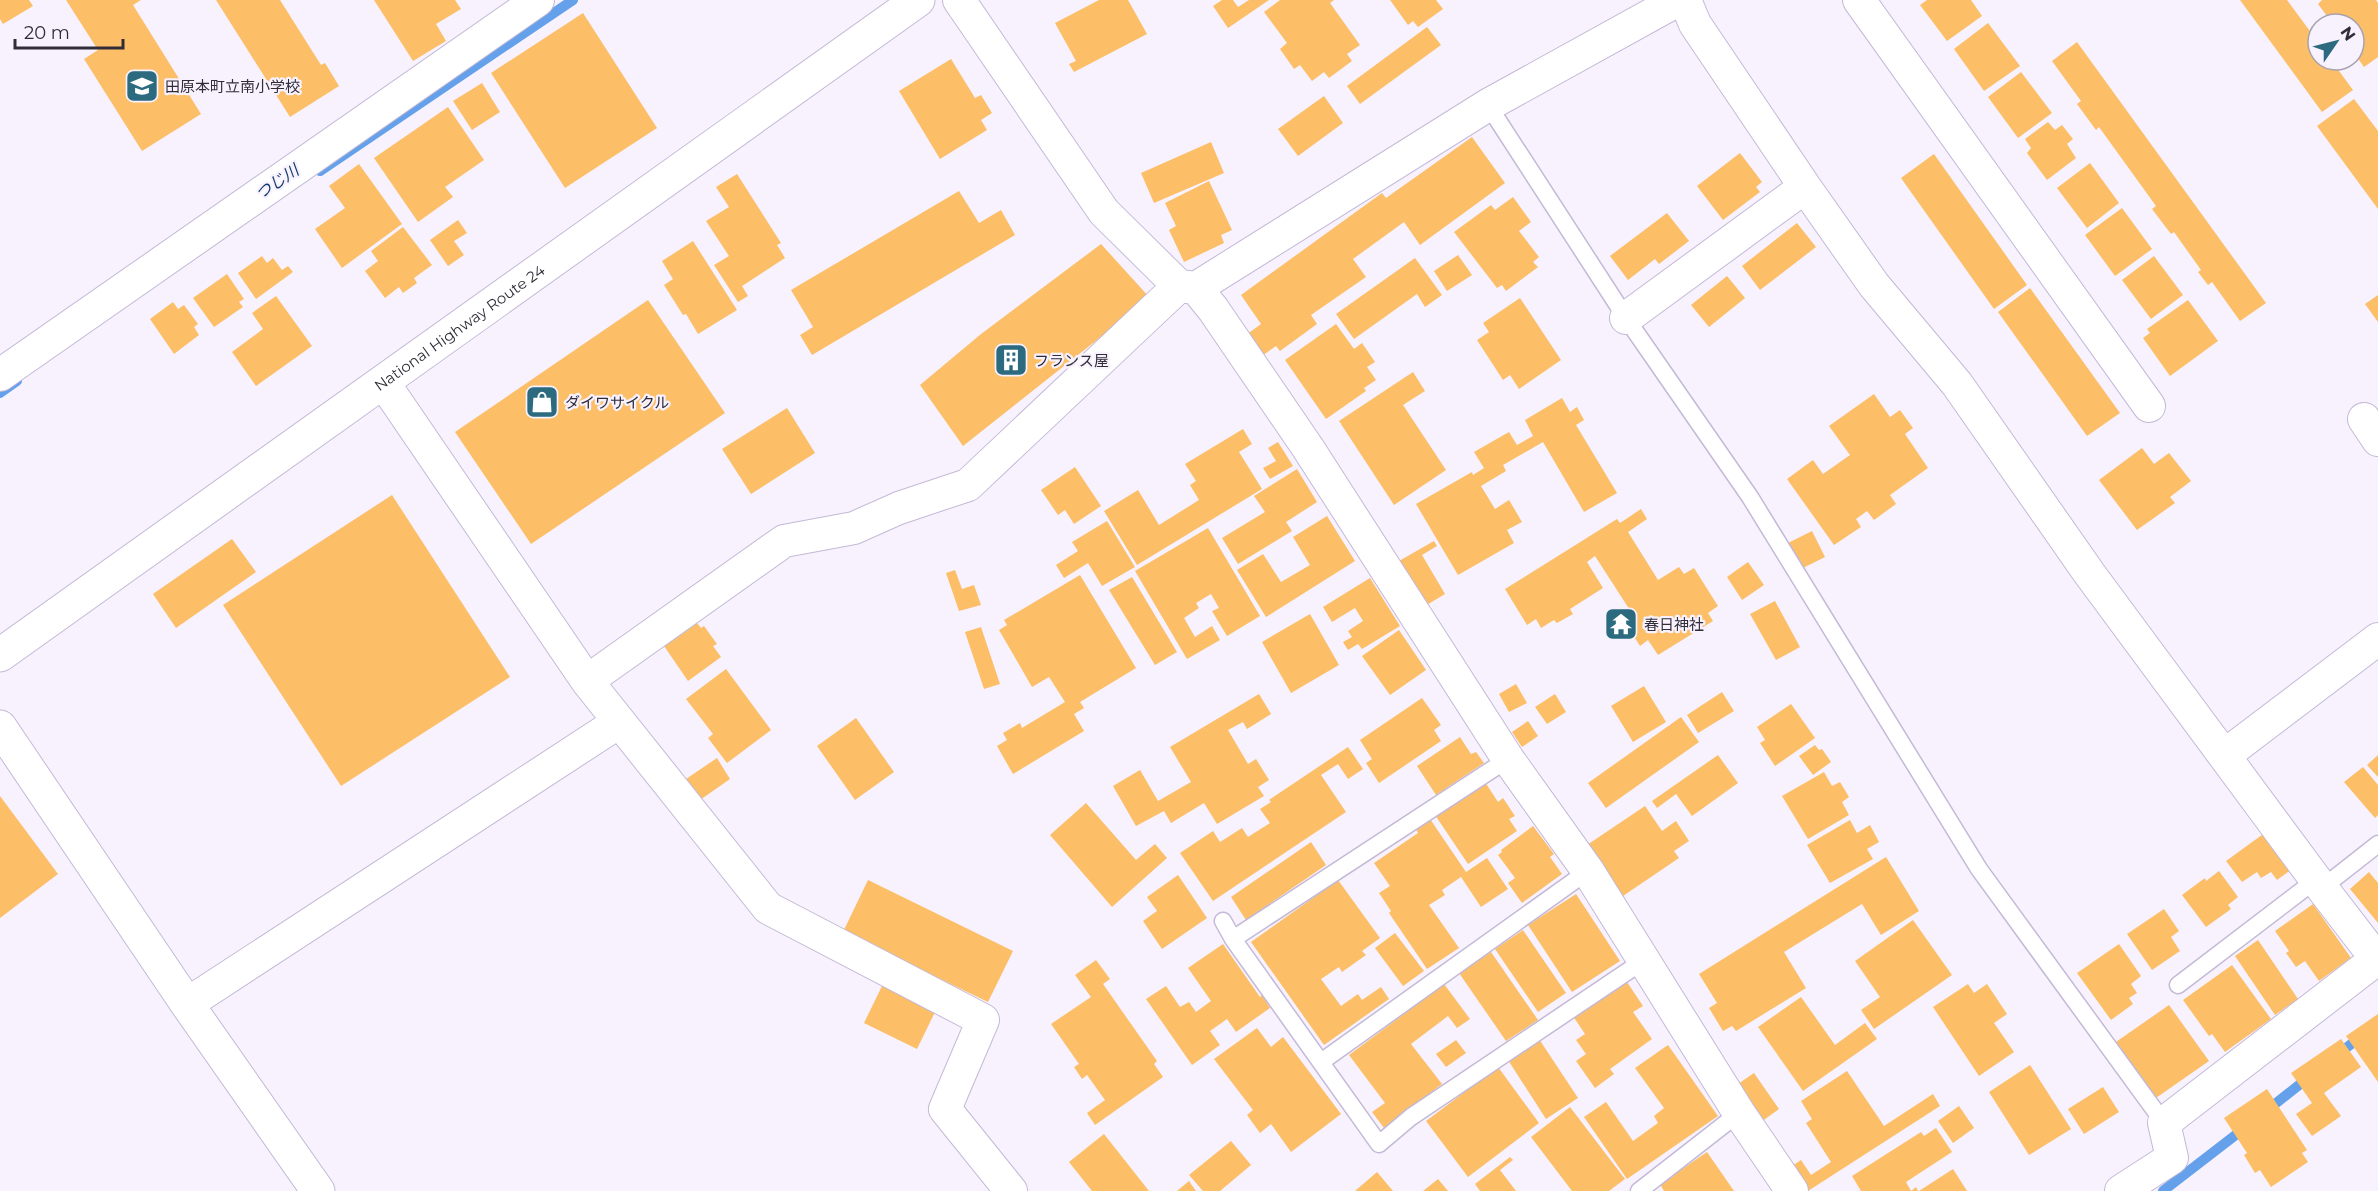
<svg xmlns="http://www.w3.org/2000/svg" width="2378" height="1191" viewBox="0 0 2378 1191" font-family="Montserrat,'Noto Sans JP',sans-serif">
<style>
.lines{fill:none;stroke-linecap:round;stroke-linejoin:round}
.stream{stroke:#64a1ea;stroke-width:10}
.building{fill:#fcbe67}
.lane-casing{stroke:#c4b9d6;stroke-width:19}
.street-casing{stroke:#c4b9d6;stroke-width:34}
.secondary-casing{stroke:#c4b9d6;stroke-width:35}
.highway-casing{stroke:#c4b9d6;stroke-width:35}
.lane{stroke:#fff;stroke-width:16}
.street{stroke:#fff;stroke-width:32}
.secondary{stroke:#fff;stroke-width:33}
.highway{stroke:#fff;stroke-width:33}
.labels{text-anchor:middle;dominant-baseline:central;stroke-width:4.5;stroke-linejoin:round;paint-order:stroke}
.poi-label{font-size:15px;fill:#312d38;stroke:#f7f2fe;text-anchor:start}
.street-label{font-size:15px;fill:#312d38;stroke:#f7f2fe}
.water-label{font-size:16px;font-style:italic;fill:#123c6b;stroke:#f7f2fe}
</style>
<rect width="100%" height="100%" fill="#f7f2fe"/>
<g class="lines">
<path class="stream" d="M320,171l253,-171
M0,393l17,-12
M2336,1056l42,-33
M2265,1112l44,-35
M2163,1191l83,-64"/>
</g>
<path class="building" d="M0,0h29l4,6 -30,18 -3,-5z
M66,0h75l-8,5 68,109 -59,37 -58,-92 14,-9z
M216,0h64l41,65 4,-2 14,23 -49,31z
M374,0h81l6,9 -25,15 10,17 -33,20z
M1099,0h29l19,34 -73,38 -5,-8 7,-3 -21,-38z
M1222,0h11l5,7 11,-7h20l-41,28 -15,-22z
M1280,0h54l-4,3 30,42 -13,9 5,7 -23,17 -5,-6 -12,9 -12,-16 -6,4 -14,-20 7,-6 -23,-31z
M1390,0h46l7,9 -25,18 -5,-6 -5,4z
M1927,0h44l11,16 -35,25 -27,-36z
M2240,0h47l31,42v18h13l22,30 -31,22z
M2322,0h54l2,3v54l-14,10 -10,-14v-29h-21l-15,-20z
M583,13l74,115 -92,60 -74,-115z
M1988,23l32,43 -36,25 -30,-42z
M1427,27l14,18 -81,59 -13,-18z
M2077,42l189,261 -26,18 -28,-39 -4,3 -10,-13 3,-2 -27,-38 -3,2 -19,-25 4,-3 -57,-79 -3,3 -19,-26 4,-3 -29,-40z
M951,59l24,39 6,-3 11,18 -11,7 6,10 -47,29 -41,-68z
M2021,72l31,41 -34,25 -30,-41z
M482,83l18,29 -28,18 -19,-29z
M1324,96l19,27 -45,33 -20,-27z
M2354,99l24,32v78l-61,-83z
M448,107l36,53 -39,27 8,10 -35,25 -44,-64z
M2048,122l7,8 7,-5 11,14 -6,5 9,14 -29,22 -20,-27 4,-5 -6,-9z
M1472,137l33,46 -85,62 -16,-23 -51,37 13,18 -55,38 6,9 -37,27 -4,-5 -14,10 -16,-21 15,-11 -20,-29 141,-102 4,5z
M1211,142l13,31 -70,30 -13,-30z
M1740,153l22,29 -6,5 4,5 -37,28 -26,-34z
M1934,154l93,131 -33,24 -93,-131z
M2090,163l29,40 -32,25 -30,-40z
M359,164l43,60 -60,44 -27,-39 30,-21 -16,-22z
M737,174l44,69 -4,2 8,13 -43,28 6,10 -10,6 -24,-37 15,-9 -23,-35 23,-14 -13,-20z
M1209,181l23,49 -11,5 3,8 -40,19 -15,-32 7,-4 -11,-23z
M959,191l20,32 22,-13 14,25 -203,120 -12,-20 13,-8 -22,-37z
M1513,197l18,25 -12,9 20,26 -6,5 5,5 -32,24 -4,-6 -5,3 -43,-56 37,-27 4,5z
M2122,208l30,41 -37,27 -30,-41z
M1667,213l22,28 -30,23 -4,-5 -27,21 -18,-24z
M458,220l9,13 -13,8 10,14 -16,11 -18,-26z
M1797,223l19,24 -56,43 -18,-24z
M403,227l29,38 -18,13 3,5 -14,10 -4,-6 -14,11 -20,-27 13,-10 -7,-10z
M693,241l44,69 -39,24 -12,-20 -3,1 -19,-30 9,-6 -11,-18z
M1101,244l49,54 -187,148 -43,-61 61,-51z
M1458,255l14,20 -25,16 -13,-20z
M262,256l5,7 6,-5 9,12 6,-4 5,6 -37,27 -18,-26z
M2154,256l29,39 -32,24 -29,-39z
M1415,258l27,37 -17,12 -8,-13 -63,45 -18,-25z
M227,274l17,25 -5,3 4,5 -29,20 -21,-29z
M1727,276l18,22 -36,29 -18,-22z
M2030,288l90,125 -33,23 -89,-124z
M2378,295v27l-13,-18z
M276,296l36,50 -56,40 -24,-34 31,-23 -11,-16z
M1520,298l41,62 -42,29 -9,-14 -7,5 -26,-40 12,-8 -6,-9z
M648,300l77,113 -194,131 -76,-112z
M2188,300l30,41 -48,35 -27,-38 7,-5 -3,-4z
M173,302l5,7 6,-4 14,19 -4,3 5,8 -25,19 -24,-35z
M1336,324l18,25 8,-6 13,19 -8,5 9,13 -12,8 2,3 -40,28 -41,-59z
M1413,372l12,19 -22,14 43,65 -52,35 -55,-84z
M1874,394l16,23 10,-7 13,18 -8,6 23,34 -38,27 6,9 -22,16 -7,-9 -11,8 5,8 -27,18 -47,-66 26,-19 10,14 27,-19 -21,-29z
M1562,398l8,14 7,-5 7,13 -8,5 41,68 -33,19 -41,-70 -40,23 3,6 -25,15 14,23 14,-9 13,22 -15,8 7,13 -56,32 -42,-71 56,-32 1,3 11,-7 -10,-16 35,-20 8,13 16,-9 -8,-16z
M787,408l28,45 -64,41 -29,-45z
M1243,429l9,15 -13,8 23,37 -125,76 -33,-54 34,-21 21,35 40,-25 -9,-15 6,-4 -11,-17z
M1278,442l15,24 -23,13 -7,-11 13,-7 -8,-13z
M2142,448l12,16 15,-11 22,28 -21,16 5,6 -38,27 -38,-50z
M1075,467l26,39 -27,18 -9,-14 -7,5 -17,-25z
M1297,469l20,33 -31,20 6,9 -54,33 -16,-26 43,-26 -11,-16z
M392,495l118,182 -169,109 -118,-181z
M1641,509l6,10 -19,13 30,48 21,-13 5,7 10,-6 24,38 -10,7 5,8 -55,34 -10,-15 -8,6 -14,-22 9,-6 -40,-62 -8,6 16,26 -33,21 3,5 -16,9 -3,-3 -13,8 -5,-9 -9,6 -22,-36 112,-70 3,4z
M1327,516l28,45 -89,56 -29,-47 26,-16 18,28 29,-17 -17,-28z
M1107,521l28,46 -33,19 -14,-23 -24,15 -8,-13 22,-14 -6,-9z
M1208,528l52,88 -33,20 -15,-25 7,-3 -8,-14 -15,9 3,5 -15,10 11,19 17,-11 8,14 -33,19 -52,-88z
M1812,531l13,26 -26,13 -13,-26z
M232,539l24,33 -80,56 -23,-34z
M1434,541l3,5 -15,9 23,39 -20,12 -26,-45z
M1748,562l16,23 -22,15 -15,-23z
M955,570l7,19 12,-4 7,20 -22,6 -13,-38z
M1080,575l56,93 -56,34 4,6 -10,6 10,17 -71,43 -16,-28 10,-6 -4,-7 17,-10 2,5 43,-26 -16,-25 -17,10 -33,-57 8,-5 -3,-5z
M1132,577l45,75 -22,13 -46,-75z
M1370,578l30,48 -38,23 -4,-5 -10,6 -5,-8 9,-5 -4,-6 15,-10 -8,-13 -23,14 -9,-15z
M1775,601l25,46 -24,13 -26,-46z
M1310,614l29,51 -48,28 -29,-51z
M697,623l4,5 3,-2 13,18 -4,2 8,11 -33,24 -24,-35z
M981,627l19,57 -16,5 -19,-57z
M1399,630l27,40 -36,25 -28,-39z
M726,669l45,61 -44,33 -19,-25 5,-4 -27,-35z
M1516,684l11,19 -18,9 -10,-18z
M1644,686l22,36 -33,20 -22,-36z
M1722,692l12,19 -36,22 -11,-18z
M1259,694l12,20 -24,15 -4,-7 -15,8 20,34 8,-5 13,21 -11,7 6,9 -47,28 -13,-21 -33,20 -7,-12 -28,15 -23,-40 27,-16 18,31 33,-19 -21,-35z
M1555,694l11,18 -19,12 -12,-17z
M1422,698l19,27 -7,5 7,11 -62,42 -13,-20 6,-4 -12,-19z
M1791,704l24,34 -40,28 -15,-23 5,-3 -8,-13z
M1681,717l18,25 -93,66 -18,-25z
M856,718l38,54 -39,28 -38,-54z
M1528,721l10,15 -16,11 -10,-15z
M1460,737l11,17 5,-2 8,11 -48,32 -19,-29z
M1815,745l4,5 3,-1 9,13 -18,13 -14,-19z
M1348,747l15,22 -15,10 -10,-15 -17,11 25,37 -133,89 -33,-48 33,-22 7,11 22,-14 6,9 22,-14 -10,-14 11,-7 -2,-2z
M1718,755l20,28 -46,33 -16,-22 -19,14 -5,-7z
M2378,755v22l-11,-12z
M717,758l13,21 -30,21 -14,-21z
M2363,767l15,18v30l-3,3 -31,-36z
M1824,772l8,14 8,-4 9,15 -7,5 7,13 -41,24 -26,-43z
M1485,782l13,20 5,-4 12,18 -6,3 8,12 -49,33 -33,-49z
M0,796l58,78 -58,44z
M1086,803l50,57 19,-16 12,14 -55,49 -62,-72z
M1645,806l17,25 14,-10 13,20 -15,10 5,7 -59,40 -36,-51z
M1430,819l36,53 21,-14 21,31 -27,18 -20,-30 -19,13 3,5 -16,10 30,43 -32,21 -38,-56 2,-2 -12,-18 11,-7 -16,-23 44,-30 -2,-4z
M1850,820l7,13 13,-8 9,17 -12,7 6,10 -43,24 -23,-38z
M1533,826l21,28 -4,3 12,17 -40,29 -14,-20 7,-5 -17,-23 4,-3 -1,-2z
M2266,832l26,37 -15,11 -6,-8 -10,6 -4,-6 -15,10 -16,-21z
M1311,842l15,23 -80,55 -15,-23z
M1886,857l33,54 -38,24 -19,-31 -78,48 22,36 -70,43 -4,-5 -9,5 -14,-23 8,-5 -18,-29z
M2219,871l19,26 -10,8 3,4 -25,18 -24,-32 23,-17 1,3z
M2369,872l9,11v40l-28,-34z
M1178,875l29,43 -45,31 -19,-28 14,-10 -10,-14z
M868,880l145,71 -25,51 -145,-70z
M1338,880l42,58 -18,13 4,4 -24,17 -3,-5 -18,12 20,27 17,-12 4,6 19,-13 8,12 -65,46 -73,-103z
M1576,894l44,67 -48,31 -44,-67z
M2313,904l38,54 -32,23 -14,-20 -9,6 -10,-14 3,-2 -14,-20z
M2164,909l15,22 -8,6 9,14 -28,19 -25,-36z
M1913,920l39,55 -78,54 -13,-19 19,-13 -25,-36z
M1523,930l43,63 -28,19 -43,-63z
M1395,933l29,38 -21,15 -28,-38z
M2258,940l40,59 -23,16 -40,-59z
M1223,944l37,53 2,-2 8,13 -34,24 -9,-13 -17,12 10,14 -28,20 -46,-66 20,-13 14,21 9,-5 7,10 15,-11 -23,-33z
M2119,944l22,32 -10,8 6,9 -8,5 4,6 -22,16 -34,-47z
M1491,952l47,68 -32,21 -47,-68z
M1096,960l14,19 -7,5 54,77 -3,3 9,13 -68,48 -8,-12 18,-13 -18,-25 -5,4 -8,-12 5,-3 -28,-40 40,-27 -16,-22z
M2232,965l39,54 -46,33 -13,-18 -3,2 -26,-36z
M1625,979l18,27 -10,6 19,27 -42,30 4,5 -19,14 -19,-27 10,-7 -10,-14 9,-6 -12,-18z
M1444,984l26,35 -13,9 -9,-12 -37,28 31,40 -58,44 -12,-16 13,-9 -36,-48z
M1968,984l6,9 13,-9 20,30 -13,9 20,29 -35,24 -46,-69z
M882,986l53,26 -18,37 -53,-26z
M1801,997l34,48 30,-22 12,16 -74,52 -45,-64z
M2169,1005l40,56 -56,39 -40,-56z
M2378,1014v68l-32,-46z
M1257,1028l14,19 12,-10 58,77 -50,38 -20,-28 -11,9 -13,-18 6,-5 -39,-51z
M1539,1039l39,59 -32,21 -38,-59z
M2341,1039l20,28 -37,26 17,23 -29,20 -16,-22 16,-11 -21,-30z
M1456,1040l10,13 -20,14 -10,-13z
M1668,1045l50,71 -91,63 -43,-62 22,-15 27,39 25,-18 -4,-7 10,-8 -29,-40z
M2030,1065l41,64 -42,26 -40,-63z
M1498,1067l41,56 -71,54 -42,-56z
M1847,1071l37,55 49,-32 7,12 -132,85 -16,-25 9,-6 10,15 20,-13 -25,-39 6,-4 -11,-18z
M1754,1073l25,36 -18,13 -26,-36z
M2103,1087l16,25 -35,22 -16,-25z
M2267,1089l40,61 -5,3 6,9 -37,25 -11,-17 -5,3 -11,-18 3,-2 -23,-35z
M1959,1106l15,22 -21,15 -15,-22z
M1570,1107l55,72 -16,12h-37l-41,-54z
M1936,1128l16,24 -46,30 5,9 5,-4 2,4h-57l-9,-15 69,-44 3,4z
M1104,1134l45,57h-57l-23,-29z
M1231,1141l20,24 -31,26h-17l-14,-16z
M1707,1152l27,39h-70l-4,-7z
M1510,1157l3,3 -13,10 16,21h-36l-5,-7z
M1953,1169l14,22h-48z
M1377,1172l16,19h-38z
M1438,1179l10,12h-25z
M1189,1181l7,10h-19z"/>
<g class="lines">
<g class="lane-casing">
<path id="lane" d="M1488,105l138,213 124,179 229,372 185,254
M2322,888l56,-44
M1223,921l10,18 146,205 32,-27 232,-156
M1233,939l275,-180
M2178,985l139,-106
M1321,1062l267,-191
M1639,1191l100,-78"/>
</g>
<g class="street-casing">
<path id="street" d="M959,0l145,212 75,74 17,2 17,21 95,139 200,311 80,112 151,242 53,78
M1685,0l10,24 110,163 69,98 83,99 132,189 233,315 56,73
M1859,0l290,406
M1196,288l292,-183 190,-105
M1626,318l179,-131
M0,375l538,-375
M383,382l204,299 181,227 215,112 -38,89 66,82
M2364,419l14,21
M587,681l197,-140 70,-13 45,-20 69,-23 211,-199
M2225,755l153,-116
M187,1004l432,-282
M2121,1191l51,-33 -8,-35 214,-165"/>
</g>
<g class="secondary-casing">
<path id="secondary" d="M0,727l187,277 131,187"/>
</g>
<g class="highway-casing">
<g id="highway">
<path id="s1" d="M0,655l918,-655"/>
</g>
</g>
<use href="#lane" class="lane"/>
<use href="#street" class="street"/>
<use href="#secondary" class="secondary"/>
<use href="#highway" class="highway"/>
</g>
<defs>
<g id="school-square" transform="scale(1.725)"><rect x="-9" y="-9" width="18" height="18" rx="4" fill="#2b6a7f" stroke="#f7f2fe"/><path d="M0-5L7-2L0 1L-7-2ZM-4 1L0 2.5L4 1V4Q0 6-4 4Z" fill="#fff"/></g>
<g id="building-square" transform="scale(1.725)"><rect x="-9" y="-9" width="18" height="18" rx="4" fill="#2b6a7f" stroke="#f7f2fe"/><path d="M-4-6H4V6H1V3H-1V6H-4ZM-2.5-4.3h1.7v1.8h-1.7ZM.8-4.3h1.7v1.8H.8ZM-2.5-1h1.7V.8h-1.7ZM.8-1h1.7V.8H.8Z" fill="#fff"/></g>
<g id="shop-square" transform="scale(1.725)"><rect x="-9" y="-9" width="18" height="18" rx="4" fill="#2b6a7f" stroke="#f7f2fe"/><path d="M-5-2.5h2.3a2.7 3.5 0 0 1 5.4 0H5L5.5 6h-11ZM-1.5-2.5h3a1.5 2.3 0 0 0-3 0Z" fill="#fff"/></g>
<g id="temple-square" transform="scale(1.725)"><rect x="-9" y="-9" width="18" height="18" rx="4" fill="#2b6a7f" stroke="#f7f2fe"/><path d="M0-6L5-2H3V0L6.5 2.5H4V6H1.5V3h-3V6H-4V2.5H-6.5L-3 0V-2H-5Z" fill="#fff"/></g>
</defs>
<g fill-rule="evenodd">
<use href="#school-square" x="142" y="86"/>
<use href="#building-square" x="1011" y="360"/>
<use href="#shop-square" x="542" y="402"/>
<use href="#temple-square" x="1621" y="624"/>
</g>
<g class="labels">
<g class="poi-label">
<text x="165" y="86">田原本町立南小学校</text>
<text x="1034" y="360">フランス屋</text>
<text x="565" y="402">ダイワサイクル</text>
<text x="1644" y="624">春日神社</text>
</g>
<g class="street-label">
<text stroke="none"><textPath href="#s1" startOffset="564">National Highway Route 24</textPath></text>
</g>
<g class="water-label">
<text transform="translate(277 182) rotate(-34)">つじ川</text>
</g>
</g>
<g transform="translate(2336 42) rotate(55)"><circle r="28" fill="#f7f2fe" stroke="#a8a3af" stroke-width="1.5"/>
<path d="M0-4.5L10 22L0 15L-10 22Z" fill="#2b6a7f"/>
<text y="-9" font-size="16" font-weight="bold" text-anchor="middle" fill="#312d38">N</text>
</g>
<path d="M15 39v9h108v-9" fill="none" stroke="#312d38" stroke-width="3"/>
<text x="24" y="39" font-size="18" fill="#312d38" stroke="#f7f2fe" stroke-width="4.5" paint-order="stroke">20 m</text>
</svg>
